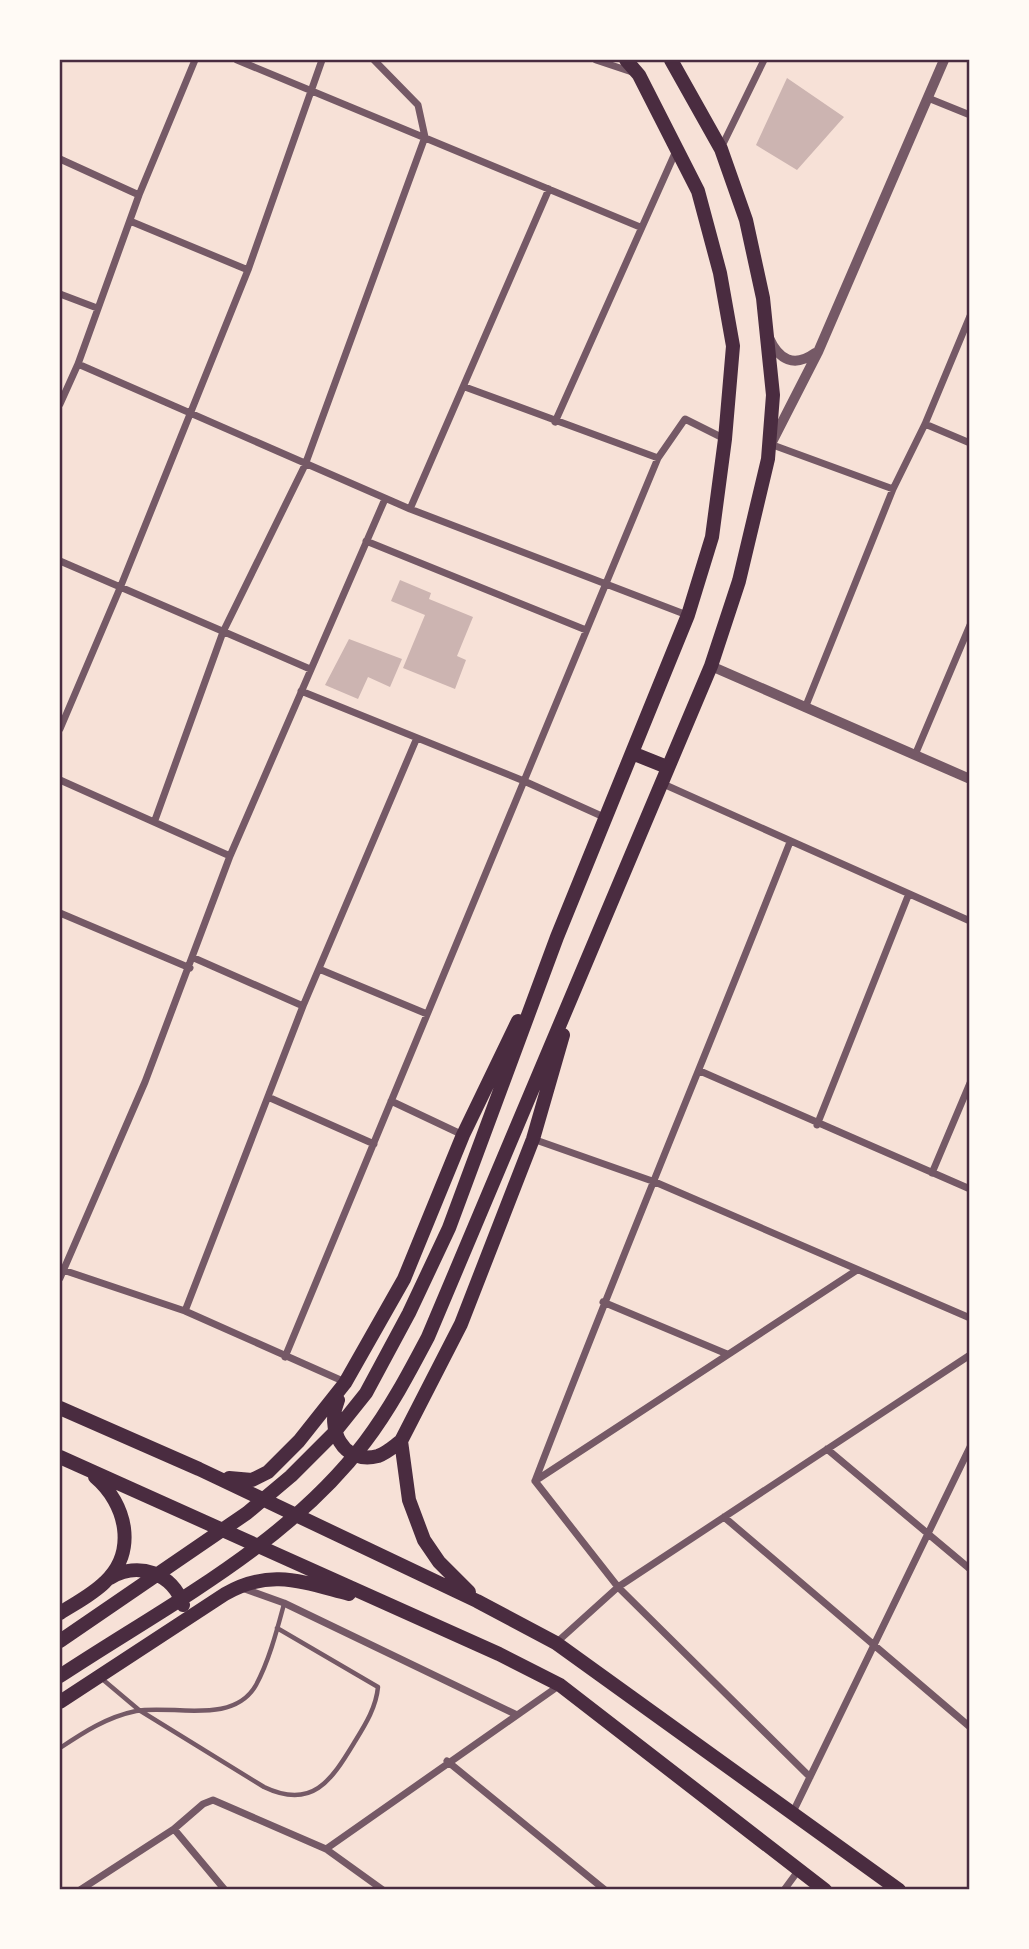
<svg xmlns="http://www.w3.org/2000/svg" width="1029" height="1949" viewBox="0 0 1029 1949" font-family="Merriweather,serif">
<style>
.building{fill:#ccb4b1}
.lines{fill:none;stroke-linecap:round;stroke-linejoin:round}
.service{stroke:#755966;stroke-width:4.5}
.minor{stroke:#755966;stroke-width:7}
.tertiary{stroke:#755966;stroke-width:10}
.primary{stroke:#4a2c40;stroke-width:14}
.neatline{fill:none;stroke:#4a2c40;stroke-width:2.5}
</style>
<rect width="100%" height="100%" fill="#f7e1d7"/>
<path class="building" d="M787,78l57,39 -47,53 -41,-25z
M400,580l31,13 -2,6 44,18 -16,39 9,4 -11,29 -52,-21 22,-53 -34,-14z
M349,639l53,20 -12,28 -22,-10 -10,22 -33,-14z"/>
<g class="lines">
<path class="service" d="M101,1678l38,32 125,77c48,23 67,-6 90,-44 11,-18 22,-35 24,-56l-101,-59
M60,1748c24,-16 47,-31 76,-37 35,-7 97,15 120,-26 13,-24 21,-55 28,-81"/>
<path class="minor" d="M237,60l403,167
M596,60l39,13
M928,98l42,17
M721,148l43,-88
M60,159l79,36
M130,221l118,49
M60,294l37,14
M78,364l332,145 277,106
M465,387l193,71
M60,404l18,-40 61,-169 56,-135
M555,422l121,-271
M925,424l45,19
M770,444l123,45
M410,509l139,-320
M366,541l220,89
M60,561l250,108
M301,691l223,90 82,37
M805,708l88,-219 32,-65 45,-108
M60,729l60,-141 128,-318 74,-210
M915,755l55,-130
M60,780l170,76
M661,783l309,138
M155,820l68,-188 82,-167 120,-328 -7,-32 -44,-45
M60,913l130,55
M194,958l109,48
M319,969l108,45
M700,1071l270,118
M268,1097l106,47
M391,1101l72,34
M817,1125l91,-229
M533,1139l122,43 315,136
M932,1173l38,-90
M63,1270l122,41 160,71
M60,1278l85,-196 85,-226 155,-357
M603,1302l124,52
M185,1311l118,-305 113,-266
M285,1357l373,-899 27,-39 40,20
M827,1449l143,120
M535,1481c82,-214 171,-426 255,-639
M535,1481l83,106 192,190
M535,1481l322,-211
M724,1517l246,210
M242,1588l42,15 233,112
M556,1643l62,-56 352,-232
M447,1761l158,129
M793,1812l177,-365
M174,1829l51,61
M326,1849l234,-164
M80,1890l94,-61 29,-25 10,-4 113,49 57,41
M784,1890l14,-19"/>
<path class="tertiary" d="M769,338c10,22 25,30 46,15
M772,442l46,-90 126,-292
M711,666l259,113"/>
<path class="primary" d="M632,753l35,14
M338,1400c-12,28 4,65 40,56 9,-3 16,-10 23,-15
M60,1408l139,61 278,132 79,42 343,247
M60,1457l439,197 61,31 265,205
M229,1478l23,2 16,-8 31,-31 46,-58 59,-104 59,-144 55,-114
M110,1578c28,-17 63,-5 73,27
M469,1592l-30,-30 -15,-22 -15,-40 -8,-59 60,-117 72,-185 30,-104
M60,1613c14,-9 32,-18 45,-31 32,-30 22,-78 -10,-105
M60,1641l187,-128 44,-37 43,-43 32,-40 43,-80 40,-85 108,-291 131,-322 24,-78 13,-98 8,-93 -13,-73 -22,-82 -59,-116 -13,-15
M60,1676c106,-70 227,-131 305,-234 25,-33 44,-69 63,-105l283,-671 28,-85 29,-122 5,-64 -10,-97 -17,-78 -25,-71 -50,-89
M60,1702l165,-108c45,-26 77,-12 124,0"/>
</g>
<rect width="1029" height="1949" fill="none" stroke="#fffaf5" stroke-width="122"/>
<rect x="61" y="61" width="907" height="1827" class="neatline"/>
</svg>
